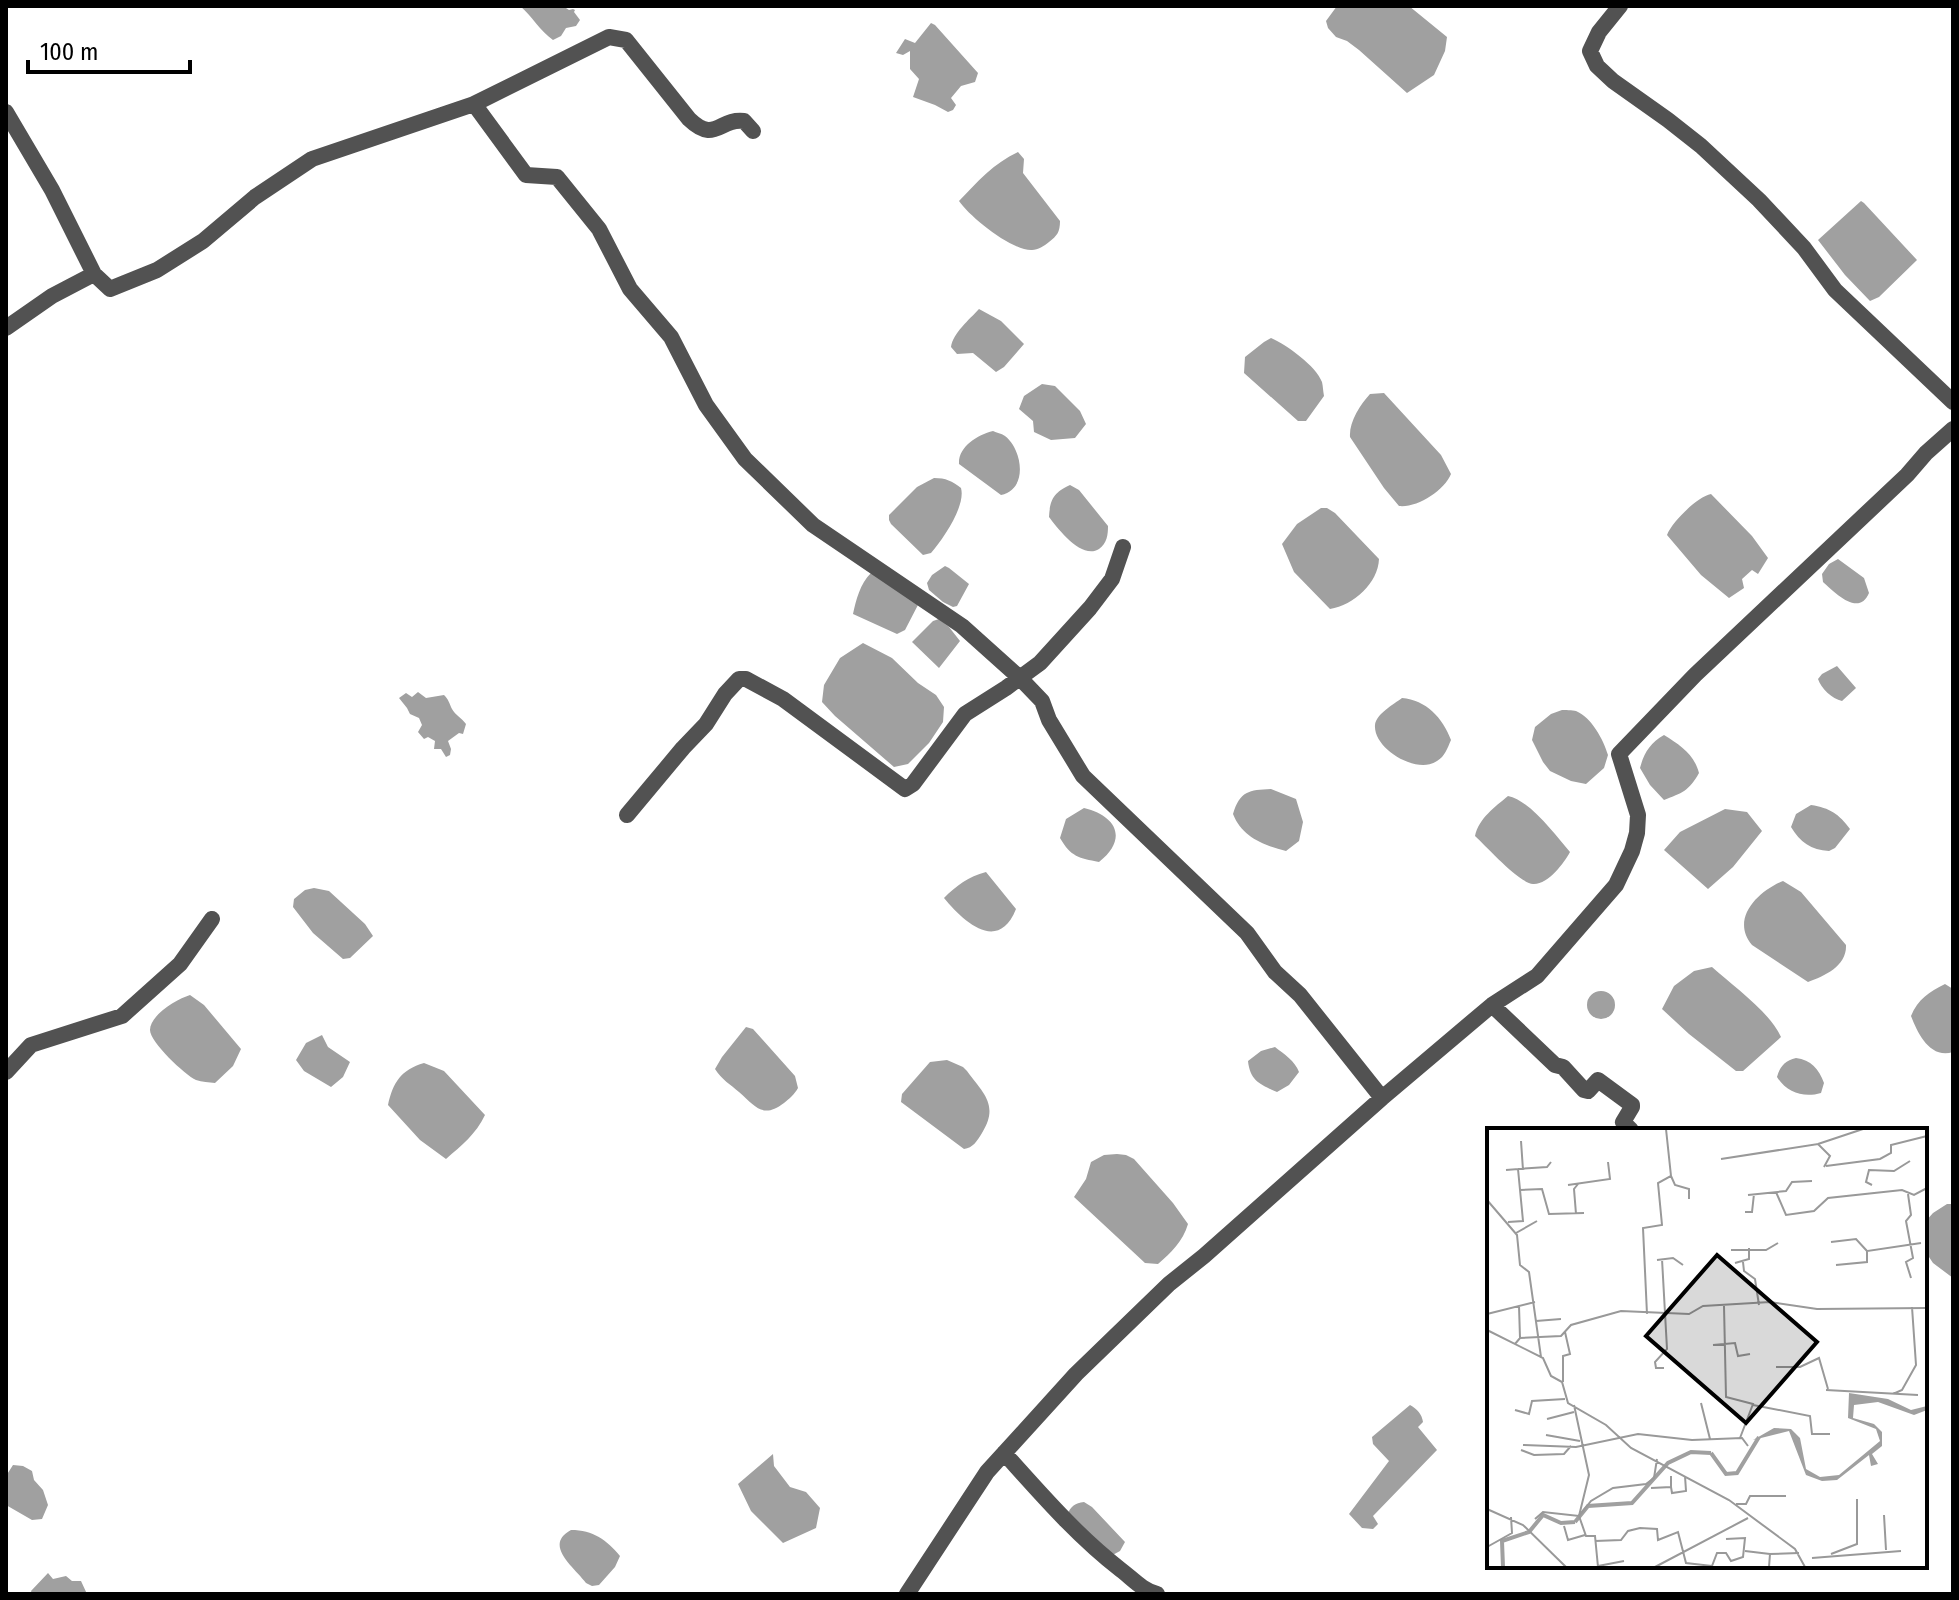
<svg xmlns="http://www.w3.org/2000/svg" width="1959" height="1600" viewBox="0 0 1959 1600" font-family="'Fira Sans Condensed',sans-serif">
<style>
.water{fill:#a0a0a0}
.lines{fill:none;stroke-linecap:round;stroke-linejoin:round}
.minor{stroke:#525252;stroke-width:16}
.inset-river{fill:none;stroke:#a0a0a0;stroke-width:4}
.inset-road{fill:none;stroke:#999;stroke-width:2}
.view{fill:#000;fill-opacity:0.15;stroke:#000;stroke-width:4}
.inset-edge{fill:none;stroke:#000;stroke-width:4}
</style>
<rect width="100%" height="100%" fill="#fff"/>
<path class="water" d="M520,6h43l6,4 4,-1 2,1 -1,2 6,8 -4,6 -10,2 -5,8 -8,4c-13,-9 -21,-24 -33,-34z
M1337,6h72l38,31 -2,14 -11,24 -27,18 -48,-43 -12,-9 -11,-4 -8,-9 -2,-7z
M931,23l4,2 43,48 -3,9 -14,4 -10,12 5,7 -3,5 -5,2 -13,-7 -22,-8 6,-18 -9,-10v-18l-7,4 -7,-2 9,-14 10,4z
M1018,152l6,7 -1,14 37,48c0,11 -3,15 -11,21 -5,4 -11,8 -17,8 -20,1 -62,-33 -73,-49 18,-19 35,-38 59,-49z
M1861,201l3,2 53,57 -38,37 -9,4 -25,-26 -27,-35z
M979,309l22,12 23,23 -20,23 -8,5 -23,-19 -16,1 -6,-7c2,-14 18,-27 28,-38z
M1271,338c16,7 45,28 51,44 1,4 1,9 2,14l-18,25h-8l-54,-48 1,-16 19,-15z
M1042,384l13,2 25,25 6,13 -11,14 -24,2 -17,-8 -1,-11 -14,-12 5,-13z
M1384,393l57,62 10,19c-7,17 -34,34 -52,32l-15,-18 -34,-51c-1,-15 10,-32 20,-43z
M993,431c4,2 8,2 12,5 17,13 24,53 -4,59l-42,-31c-1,-17 18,-29 34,-33z
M934,478c12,0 18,3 27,10 5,18 -18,51 -30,65l-8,2 -32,-31 -2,-4v-5l28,-28z
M1070,485l9,5 29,36c0,9 -1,17 -9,23 -17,11 -41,-20 -50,-32 1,-17 4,-24 21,-32z
M1711,494l41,42 16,22 -10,16 -6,-4 -10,9 2,9 -15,10 -28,-23 -34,-40c5,-13 30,-38 44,-41z
M1321,508h6l8,5 44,46c-1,24 -25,46 -49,50l-36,-37 -12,-28 15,-20z
M1838,559l26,19 5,15c-10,24 -34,0 -46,-11l-1,-8 7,-10z
M945,566l4,2 20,16 -12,22 -4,1 -10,-5 -14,-12 -2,-7 5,-8z
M871,573l48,30 -14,27 -8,4 -44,-20c3,-14 7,-30 18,-41z
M939,619l10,8 11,14 -21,27 -27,-26 21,-21z
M863,643l29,15 26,25 18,12 8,12 -1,15 -14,21 -21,21 -14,3 -59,-51 -13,-14 2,-17 16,-27z
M1837,666l19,22 -14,13c-10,-2 -21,-13 -24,-22l4,-5z
M418,692l8,6 18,-3c5,5 5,8 8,14 3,6 10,9 14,15l-3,10 -4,-1 -11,8 3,8 -1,6 -4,2 -5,-8h-7l1,-8 -7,-4 -4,2 -6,-7 4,-7 -3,-7 -9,-4 -3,-6 -8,-10 7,-5 6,4z
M1402,698c24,2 41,20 49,42 -4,9 -6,16 -14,21 -20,14 -64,-12 -62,-36 1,-11 19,-21 27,-27z
M1562,710c2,0 11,0 14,1 16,7 27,28 32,44l-4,13 -18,16 -15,-3 -21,-10 -7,-9 -11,-22 3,-13 16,-13z
M1664,735c16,10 30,19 35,38 -10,18 -17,20 -35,27l-14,-15 -10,-17c4,-15 10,-25 24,-33z
M1271,789l25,10 7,23 -4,19 -13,10c-23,-6 -44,-14 -53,-37 7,-23 16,-24 38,-25z
M1508,796c23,5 47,39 62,56 -6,11 -22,33 -37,32 -14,-1 -46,-37 -58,-48 4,-18 20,-29 33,-40z
M1811,805c19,3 28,9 39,24l-15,19 -6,3c-18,-1 -29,-9 -38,-24l5,-13z
M1084,808c33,8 44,31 15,54 -20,-4 -28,-5 -39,-24l6,-19z
M1725,809l22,3 15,19 -29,36 -25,22 -44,-39 16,-18z
M986,872l30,37c-18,45 -53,12 -72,-11 13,-13 24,-21 42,-26z
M1783,881l18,11 45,53c1,21 -21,31 -38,37l-56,-37c-22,-26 6,-54 31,-64z
M314,888l15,3 36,33 8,12 -23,22 -7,1 -30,-26 -20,-26 1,-8 11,-9z
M1712,967c21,19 58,45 69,70l-38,34h-7l-47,-37 -27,-25 12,-23 20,-15z
M1945,984l8,5v63c-23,7 -35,-18 -42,-36 7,-17 18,-24 34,-32z
M1587 1005a14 14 0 1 1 28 0a14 14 0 1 1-28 0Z
M190,995l14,10 37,44 -8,17 -18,17c-6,-1 -13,-1 -19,-3 -11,-5 -46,-38 -46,-50 0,-15 27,-31 40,-35z
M746,1027l7,2 42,47 3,12c-4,7 -8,10 -14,15 -21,16 -28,4 -45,-11 -8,-7 -18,-13 -24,-23l7,-12z
M322,1035l6,12 22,15 -7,15 -12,10 -27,-16 -8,-11 10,-17z
M1275,1047c9,7 20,14 24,25l-10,13 -12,7c-16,-7 -27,-11 -29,-31l13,-10z
M1796,1058c15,2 23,11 28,25l-3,10c-17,5 -34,0 -44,-16 3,-11 8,-16 19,-19z
M947,1060l16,7 4,4c17,23 32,34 15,62 -5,8 -9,15 -18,16l-63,-47 1,-8 28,-32z
M424,1063l20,8 41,44c-9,19 -23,30 -39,44l-26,-19 -32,-35c5,-23 13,-35 36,-42z
M1117,1154l9,1 8,4 39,44 15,21c-5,17 -17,29 -30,40l-13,-1 -71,-66 12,-18 5,-17 13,-7z
M1947,1204h6v74l-20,-15 -8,-12v-29l8,-9z
M1410,1405c7,4 12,9 13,17l-5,5 19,23 -64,66 5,8 -5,5 -11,-1 -13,-14 40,-53 -16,-17 -1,-7z
M773,1454l1,12 16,21 16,5 14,16 -4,20 -33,15 -32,-32 -13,-27z
M13,1465l10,1 9,5 2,9 9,10 5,15 -6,14 -10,1 -26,-15v-29z
M1084,1502l8,5 33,35 -5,9 -11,6 -42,-42c4,-9 8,-12 17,-13z
M571,1530c22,0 36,10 49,26l-5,11 -16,18 -7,1 -6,-3c-12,-16 -43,-38 -15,-53z
M48,1573l5,6 13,-3 6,5h9l6,13h-55l-1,-3z"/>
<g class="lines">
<path class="minor" d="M1620,6l-21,26 -9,19 7,15 16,15 55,39 33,26 58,54 45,48 31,42 118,112
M474,104l135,-67 17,3 63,79c26,25 30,-1 55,2l9,10
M6,112l46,78 42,84 16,15 47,-19 46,-29 52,-44 57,-38 162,-55 52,71 31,2 42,52 31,60 41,48 35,68 39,54 68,66 149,101 58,52 22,23 7,19 34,56 164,157 28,39 25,23 82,103
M6,328l46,-32 42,-22
M627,815l56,-67 23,-24 19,-30 14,-15h7l37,20 122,90 8,-5 52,-70 41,-26 34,-25 50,-55 22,-29 11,-32
M1492,1005l63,60 8,2 21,23 4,1 10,-11 34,25v2l-9,15 8,8
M6,1072l25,-27 91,-29 58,-52 32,-45
M1004,1453c37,41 73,83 117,117 12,9 21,20 36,24
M907,1594l80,-122 89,-98 93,-90 35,-28 178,-158 110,-93 45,-29 79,-91 16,-34 5,-18 1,-18 -19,-61 76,-79 212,-200 19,-22 27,-24"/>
</g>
<g transform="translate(1487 1128)">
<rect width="440" height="440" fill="#fff"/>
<path d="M362,265l39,6 23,11 16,-4v4l-13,5 -36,-13 -24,3 -1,13 21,6 8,8v14l-10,8 6,10 -7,2 -2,-11 -32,25 -15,1 -16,-6 -17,-44 -36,9 21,-12 17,1 9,9 6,31 14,8 19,-2 41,-34 -4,-12 -28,-11z" fill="#a0a0a0"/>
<path class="inset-river" d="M224,325l15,21 11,-1 22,-36M88,394l13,-16 44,-3 36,-40 23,-11 20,1M16,439l-1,-26 27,-9 14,-17 18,8 14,-1"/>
<path class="inset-road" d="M34,13l2,29M331,16l45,-15M234,31l97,-15 12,12 -6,11M339,38l54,-7 11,-6v-8l36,-9M31,41l29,-2 4,-5M19,42l12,-1 5,52 -15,1M184,48l4,9 14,4v10M81,57l42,-6 -2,-17M385,57l-6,-3 3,-12 25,1 16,-10M33,62l22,-1 7,25 35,-1M289,64l10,23 28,-4 14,-13 74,-8 12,5 13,-7M421,66l3,21 -5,6 7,37 -7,4 5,16M261,67l38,-4 6,-9 20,-1M0,72l30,35 3,30 9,7 12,85M258,84h7l2,-18M89,86l-2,-25 4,-5M29,105l21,-12M344,114l25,-3 11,12M244,122h35l12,-7M175,131l5,90 -12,13 1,6h8M170,132l16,-2 10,7M256,134l1,9 11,8 4,26M248,135l14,-4v-11M349,137l31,-3v-11l54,-8M32,178l1,32M237,178l2,91 27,7 -13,34M0,186l48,-12M160,186l-4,-86 19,-3 -4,-42 13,-7 -5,-47M49,193l25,-2M0,202l56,28 8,18 11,6 6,21 38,22 25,23 98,52 66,49 10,18M28,216l5,-6 41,-2 10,-11 50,-14 68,3 14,-8 67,-4 47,7 110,-1M226,217l22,-2 3,13 12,-2M289,239h24l19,-9 9,31M76,254v-26l7,-2 -5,-22M339,262l92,5M406,266l9,-4 14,-25 -4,-58M214,275l9,36M87,277l15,70 -10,41 7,20h9l3,31M266,277l57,11 2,18h18M28,282l14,4 3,-13 33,-2M60,291l27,-7M59,307l34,6M36,317l53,2 62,-13 54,6 50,-2 6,8M34,322l13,5 30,-1 7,-8M184,359l1,6 14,-2 -1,-15M164,360l20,-1v-11M249,376h10l4,-8h36M0,381l36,16 43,42M397,387l2,35M48,391l8,-7 36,4 12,-15 22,-13 33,-4 8,-6 3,-19M77,398l4,14 17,-5M108,413l26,-1 7,-9 12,-3 17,1 1,11 20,-8 8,31 26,3 5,-13h9l5,8 12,-4 2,-19 -19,1M0,419l25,-14 -1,-16M258,423l25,3M344,426l26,-10v-45M325,430l89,-7M111,438l26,-5M168,439l93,-49M282,439l1,-13 29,-1"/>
<path class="view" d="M230,127l100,87 -71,81 -100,-87z"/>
<rect width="440" height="440" class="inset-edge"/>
</g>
<rect width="1959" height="1600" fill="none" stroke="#000000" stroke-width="16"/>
<path d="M28 60v12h162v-12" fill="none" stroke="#000000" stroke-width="4"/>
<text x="40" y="60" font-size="24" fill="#000000" stroke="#ffffff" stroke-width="6" paint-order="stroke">100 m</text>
</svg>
